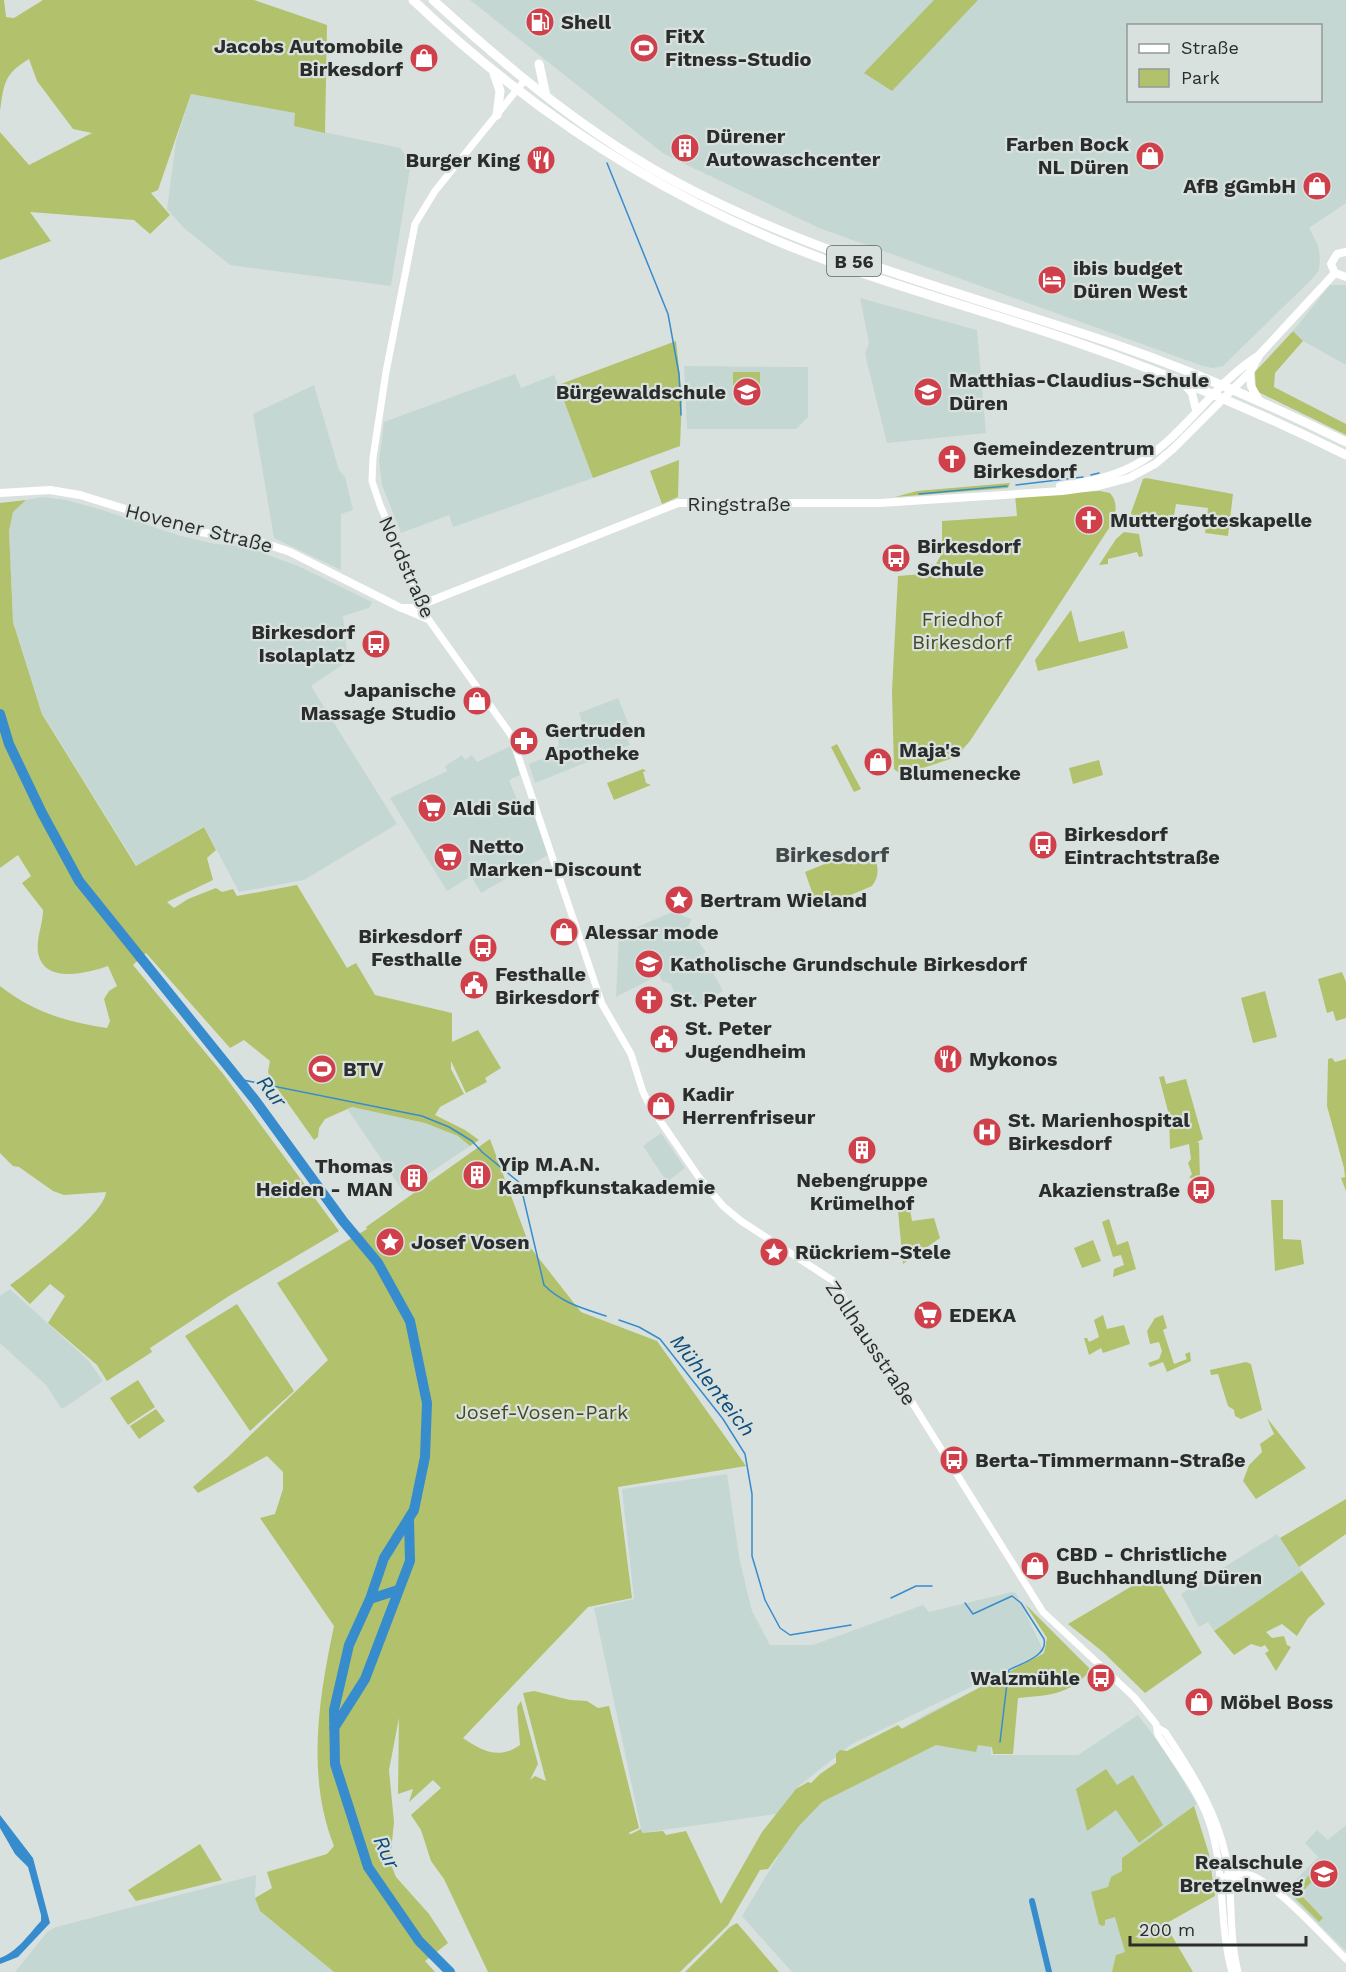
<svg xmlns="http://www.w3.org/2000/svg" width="1346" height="1972" viewBox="0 0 1346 1972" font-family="'Work Sans',sans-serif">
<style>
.built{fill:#c5d7d3;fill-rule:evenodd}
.green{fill:#b2c16b}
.water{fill:#378ccd}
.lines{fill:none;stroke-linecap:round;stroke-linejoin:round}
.stream{stroke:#378ccd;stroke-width:1.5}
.canal{stroke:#378ccd;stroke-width:6}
.river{stroke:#378ccd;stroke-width:10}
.tertiary{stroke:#fff;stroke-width:7}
.secondary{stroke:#fff;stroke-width:8}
.primary{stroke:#fff;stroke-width:9}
.labels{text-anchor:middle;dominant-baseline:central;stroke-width:4.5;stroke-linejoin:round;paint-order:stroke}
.shield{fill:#d9e1df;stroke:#5e6362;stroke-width:1.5}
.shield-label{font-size:18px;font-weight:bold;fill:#2a2d2c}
.poi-label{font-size:20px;font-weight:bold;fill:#2a2d2c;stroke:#d9e1df;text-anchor:start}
.street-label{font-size:20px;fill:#2a2d2c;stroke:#d9e1df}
.park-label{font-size:20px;fill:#444b21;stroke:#d9e1df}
.water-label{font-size:21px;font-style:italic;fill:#0f4d79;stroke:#d9e1df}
.quarter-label{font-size:22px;font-weight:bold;fill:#424948;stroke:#d9e1df}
</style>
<rect width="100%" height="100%" fill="#d9e1df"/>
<path class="built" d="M470,0h876v203l-37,25 9,17 2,13 -1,12 -8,10 -88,86 -10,2 -10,-2 -384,-138 -155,-74zM1128,26h192v74h-192z
M191,94l104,19v13l105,22 11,14 -20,124 -161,-21 -46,-37 -17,-19 9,-68z
M1330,285h16v80l-43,-24 -10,-10z
M860,298l117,32 9,103 -99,10 -22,-89 4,-11z
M684,366l124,1v50l-12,12h-109z
M515,374l6,14 33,-13 39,103 -140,49 -4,-12 -48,18 -19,-48 -3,-24 5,-39z
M314,385l25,85 6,7 8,33 -12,4v56l-67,-32 -21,-124z
M42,497l24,3 33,9 82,27 35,8 28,2 54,20 74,36 -3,6 -26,8 5,45 -37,25 86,138 -93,56 -65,12 -35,-66 -67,40 -95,-153 -29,-92 -4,-90 4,-20 13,-11z
M618,698l11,27 -6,3 7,17 -95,38 -6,-19 23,-9 7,-11 -2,-6 27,-11 -5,-14z
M511,746l9,29 -11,5 12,30 10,-3 17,48 -67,38 -10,-17 -24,15 -57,-93 57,-27 -2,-5 17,-11 3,5 7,-5 5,7z
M672,912l20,7 -4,8 18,25 -3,2 20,37 -23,14 -10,-1 -5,-10 -11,-2 -3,-8 -9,-3 -3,-6 -43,22 3,-62z
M352,1107l73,16 33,13 12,10 -67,45 -55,-81z
M661,1133l24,35 -18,14 -24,-36z
M10,1289l78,71 15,21 -39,27h-3l-15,-23 -46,-42v-47z
M727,1474l13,88 12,49 18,34h43l110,-40 6,7 83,-20 4,1 28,59 -192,92 -53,42 -15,27 -142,20 -48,-225 40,-9 -12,-110z
M1277,1534l25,37 -88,60 -6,-9 -9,5 -18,-33z
M995,1680l-4,75h87l60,-40 27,36 32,53 -75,54 10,111 -8,3h-332l-50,-56 35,-58 29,-61 53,-44 71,-41z
M1346,1825v126l-61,-60 33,-34 -13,-14 12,-13 11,10z
M256,1875l-1,23 5,13 74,61h-319l33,-41 8,-4z"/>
<path class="green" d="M0,0h4l2,17 8,1 29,-18h211l73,25 -2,108 -31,-7 1,-13 -104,-19 -33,96 -7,3 19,22 -20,19 -16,-14 -104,-8 21,29 -51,19v-128l29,33 63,-32 -19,-4 -36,-48 -8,-22c-25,15 -25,24 -29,52z
M934,0h44l-86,91 -28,-18z
M1293,331l10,10 -28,32 -1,14 72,37v11l-90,-44 -1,-19z
M676,341l6,55 -2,50 -87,32 -35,-93z
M733,372h27v18h-27z
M679,460l-1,37 -16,7 -12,-33z
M1146,478l87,16 -5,42 -23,-3 3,-25 -32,-4 -4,23 -38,-7 -3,-7 12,-34z
M1010,483l-2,5 -113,9 22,-6z
M1100,491l10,2c8,10 6,17 3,29l-143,219 -14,16 -54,18 -8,-6 -2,-78 6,-115 25,-2 8,-10h5l6,-11v-32l75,-5 -2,-21z
M26,500l-13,12 -4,19 4,91 29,92 94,152 68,-39 12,23 -9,8 6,22 -46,22 7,6 14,-9 28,-11 6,4 11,-3 4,7 60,-11 50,83 9,-5 19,32 77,18v29l26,-12 23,38 -16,10 2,4 -21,11 -15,-32v8l13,25 -24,13 -5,8 30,15 14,10 -9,6 -12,-10 -33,-13 -73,-16 -27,12 -6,9 -1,9 -4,3 -42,-59 -4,-9 2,-11 -26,-21 -14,8 -84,-95 -13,12 91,110 115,156 -110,65 -79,52 2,4 -45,29 -10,-16 -49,-42 17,-27 -15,-12 -20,20 -20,-19c21,-15 95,-71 96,-93l-42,3 -11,-4 -34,-24 -6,-1 -13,-13v-167c33,26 66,36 107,42l3,-7 -6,-22 5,-8 8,-5 -9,-20c-20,7 -65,19 -70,-14 -2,-14 5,-28 5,-42l-21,-27 9,-7 -13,-21 -18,13v-365z
M1124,532l15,2 4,22 -4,1 -2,-5 -29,7v5l-9,1 17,-26z
M1071,610l8,32 45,-11 4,17 -90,23 -3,-11z
M837,744l24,45 -7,3 -23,-45z
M1099,760l4,15 -30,9 -4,-16z
M643,769l3,2 -3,1 3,11 5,2 -37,15 -7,-17z
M874,851c3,13 7,24 -2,35l-54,23 -13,-37 49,-20 3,6z
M1342,972l4,10v36l-10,3 -3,-10 -6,2 -9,-34z
M1265,991l12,46 -24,6 -12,-45z
M1332,1058l3,4 11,-3v132l-5,-13 4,-1 -1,-9 -17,-62 1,-47z
M1164,1076l2,8 20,-5 17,60 -6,3 2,1 1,35h-11l3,-4 -4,-11 3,-4 -2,-15 -19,5 -1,-34 -10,-38z
M490,1139l40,108 51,65 76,29 89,125 -128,21 14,111 -44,9 -125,131c19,13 36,22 57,7l-3,-38 4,-6 17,63 -8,16 5,-4 11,5 -23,-88 11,-2 36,9 17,1 11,7 11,-2 30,122 -11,5 3,1 10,-5 1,4 21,-2 3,4 20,-4 35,73 41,-72 34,-43 12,-7 3,1 9,-9 16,-11v-9l4,-4 7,1 51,-26 4,4 142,-76 3,-15 -22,-34 66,66c-23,26 -43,25 -73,28l-5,56h-20l-1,-7 -14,-2 -2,7 -40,-7 -114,57 -24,25 -30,42 -8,1 -32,55 -48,47h-192l-44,-93 -13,-18 -10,-31 -10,-15 30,-27 -8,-8 -24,22 4,-13 -15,5 1,-76 -10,52 5,52 -4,40 6,15 33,37 19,29 -23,18 10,11h-101l-74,-61 -5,-13 17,-10 -5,-16 60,-18 7,-8c-28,-70 -15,-149 0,-220l-74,-108 15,-4 8,-25v-17l-16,-16 -69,37 -5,-6 36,-31 99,-96 -51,-77 90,-54 -1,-2z
M1271,1200h12v39l18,1 3,24 -29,7z
M910,1209l2,12 22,-3 6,20 -37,26 -5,-53z
M1109,1219l8,26 11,-4 8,28 -23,8 1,-8 10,-4 -3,-10 -8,2 -11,-35z
M1093,1240l8,21 -19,7 -8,-20z
M237,1304l57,87 -44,40 -65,-95z
M1103,1315l4,14 17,-4 6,19 -27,9 -2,-5 -12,7 -5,-17h3l2,4 10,-5 -5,-17z
M1163,1315l4,13 -4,2 11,34 13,-5 -2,-5 5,-2 1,9 -24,11 -4,-10 -13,5 -2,-4 11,-4 3,-8 -3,-9 -9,2 -3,-13 8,-13z
M1246,1362l5,2 11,46 -21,9 -6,-3 -1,-6 -6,-4 -10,-32 -7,1 -1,-5z
M138,1380l17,27 -27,18 -18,-27z
M156,1409l9,12 -26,18 -9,-13z
M1267,1418l39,50 -50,31 -13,-18 6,-16 13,-13 -2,-8 14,-10z
M1346,1499v35l-47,33 -19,-29z
M1302,1571l23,33 -17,14 -11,18 -15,-12 -16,8 6,6 12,-2 3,9 4,2 -15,24 -11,-18 4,-2 -4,-6 -4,2 -10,-3 -17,11 -20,-24z
M1154,1573l48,80 -57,40 -42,-41 -35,-28z
M1106,1769l11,16 16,-10 30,50 -24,18 -23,-33 -29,21 -11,-42z
M1194,1806l15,48 6,42 -50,28 28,48h-81l4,-17 9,-3 -10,-35 -10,3v5l-3,1 -3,-2 -8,-32 17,-5 3,-10 11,-6v-13z
M200,1844l22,36 -86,21 -8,-11z
M1321,1863l4,5 -25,26 23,24 -4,4 -28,-28z
M737,1923l42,49h-94l45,-45z"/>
<path class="water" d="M0,1815l33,43 17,65 -32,34 -18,7v-6c17,-6 29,-24 41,-37v-6l-13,-48 -13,-13 -15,-26z"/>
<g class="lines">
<path class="stream" d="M607,163l61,151 11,60 2,41
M1091,475l8,-2
M1016,485l67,-8
M919,494l88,-8
M238,1079l184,37 27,11 23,14 10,11 38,31 24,102c18,18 38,23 62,31
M619,1320l20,7 21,12 63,80 22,35 7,40v62l13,44 15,28 10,7 61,-10
M891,1598l25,-12h16
M965,1603l8,11 39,-18 9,7 23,36c4,17 -22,24 -35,31l-1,6
M1000,1742l7,-59"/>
<path class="canal" d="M1032,1901l17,71"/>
<path class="river" d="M0,714l9,30 33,69 37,68 176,219 88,121 35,42 32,58 17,82 -2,54 -11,53 -30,48 -14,41 -21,46 -15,65 1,54 33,103 51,74 31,31
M370,1599l28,-9
M334,1728l31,-49 45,-118 -1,-41"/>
<path class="tertiary" d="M524,81l-89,110 -20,33 -29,148 -13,86 -1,23 8,24 49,115 82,115 91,269 29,50 12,38 7,14 48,70 25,30 18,15 94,61 27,53 46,61 135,216 91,85 22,27 2,11c19,30 45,61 54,96 13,46 7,95 20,141
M401,608l28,12
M1158,1728l7,4c30,45 58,89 64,144 3,32 1,65 9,96
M1226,1876c9,-2 17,-4 27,0 29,14 69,59 93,83
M1229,1876l10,5 20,1"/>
<path class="secondary" d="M1346,252l-9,2 -6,10 4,9 11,4
M1250,372l1,14 9,16
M1184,384l8,9 4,17
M1060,486c25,-4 49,-8 71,-19 51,-26 79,-81 127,-111
M0,493l50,-3 30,5 120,37 58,9 32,11 111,56h12l265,-105h202l182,-12 37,-5 30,-8 26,-14 18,-15 77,-77 10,-18 75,-81"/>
<path class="primary" d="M413,0c104,99 224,181 357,238 96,41 196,67 294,100 97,33 191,72 282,117
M433,0c76,69 156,136 247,184 138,73 287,110 434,160 79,27 157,61 232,98
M539,64l7,32
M494,73l6,18 -3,24"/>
</g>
<defs>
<g id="fuel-disc" transform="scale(1.5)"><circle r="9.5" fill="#d0404b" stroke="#d9e1df"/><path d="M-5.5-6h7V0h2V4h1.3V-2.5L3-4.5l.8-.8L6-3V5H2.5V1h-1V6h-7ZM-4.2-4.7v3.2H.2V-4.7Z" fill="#fff"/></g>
<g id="stadium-disc" transform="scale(1.5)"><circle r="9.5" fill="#d0404b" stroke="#d9e1df"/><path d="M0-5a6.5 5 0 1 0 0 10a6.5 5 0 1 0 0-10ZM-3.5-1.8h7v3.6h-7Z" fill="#fff"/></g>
<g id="shop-disc" transform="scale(1.5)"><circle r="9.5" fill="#d0404b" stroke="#d9e1df"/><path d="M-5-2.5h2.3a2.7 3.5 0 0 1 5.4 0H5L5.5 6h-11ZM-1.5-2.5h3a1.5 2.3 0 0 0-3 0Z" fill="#fff"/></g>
<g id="building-disc" transform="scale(1.5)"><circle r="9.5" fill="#d0404b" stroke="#d9e1df"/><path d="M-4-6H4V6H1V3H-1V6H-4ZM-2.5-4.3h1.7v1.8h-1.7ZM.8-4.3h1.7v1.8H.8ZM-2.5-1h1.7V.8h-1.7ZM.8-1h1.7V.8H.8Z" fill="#fff"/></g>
<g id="restaurant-disc" transform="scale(1.5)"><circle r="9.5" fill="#d0404b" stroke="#d9e1df"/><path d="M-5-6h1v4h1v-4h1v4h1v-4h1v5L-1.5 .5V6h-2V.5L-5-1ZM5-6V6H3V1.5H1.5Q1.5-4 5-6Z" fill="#fff"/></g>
<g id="hotel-disc" transform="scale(1.5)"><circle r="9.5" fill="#d0404b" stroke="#d9e1df"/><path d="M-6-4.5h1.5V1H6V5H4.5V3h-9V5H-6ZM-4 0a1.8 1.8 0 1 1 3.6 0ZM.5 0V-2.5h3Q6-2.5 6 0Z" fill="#fff"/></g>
<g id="school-disc" transform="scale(1.5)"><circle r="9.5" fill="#d0404b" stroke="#d9e1df"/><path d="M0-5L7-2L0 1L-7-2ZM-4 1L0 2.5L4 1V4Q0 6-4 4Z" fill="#fff"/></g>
<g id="church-disc" transform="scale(1.5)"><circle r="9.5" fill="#d0404b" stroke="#d9e1df"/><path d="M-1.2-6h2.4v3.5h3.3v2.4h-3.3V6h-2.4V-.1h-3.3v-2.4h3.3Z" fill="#fff"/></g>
<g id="bus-disc" transform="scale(1.5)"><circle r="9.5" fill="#d0404b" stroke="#d9e1df"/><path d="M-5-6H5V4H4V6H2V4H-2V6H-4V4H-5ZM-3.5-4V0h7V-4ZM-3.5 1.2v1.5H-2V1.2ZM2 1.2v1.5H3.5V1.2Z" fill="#fff"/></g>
<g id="pharmacy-disc" transform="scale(1.5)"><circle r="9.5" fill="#d0404b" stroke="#d9e1df"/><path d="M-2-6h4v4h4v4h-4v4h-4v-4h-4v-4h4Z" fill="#fff"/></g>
<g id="supermarket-disc" transform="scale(1.5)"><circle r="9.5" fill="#d0404b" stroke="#d9e1df"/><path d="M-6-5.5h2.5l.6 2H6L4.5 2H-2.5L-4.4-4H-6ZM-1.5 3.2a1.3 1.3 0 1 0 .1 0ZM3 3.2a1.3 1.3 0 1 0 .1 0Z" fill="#fff"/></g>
<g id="sight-disc" transform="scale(1.5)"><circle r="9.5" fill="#d0404b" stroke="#d9e1df"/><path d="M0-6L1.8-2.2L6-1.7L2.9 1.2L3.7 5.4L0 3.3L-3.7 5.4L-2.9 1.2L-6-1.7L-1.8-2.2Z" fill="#fff"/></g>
<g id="civic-disc" transform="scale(1.5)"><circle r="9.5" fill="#d0404b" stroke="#d9e1df"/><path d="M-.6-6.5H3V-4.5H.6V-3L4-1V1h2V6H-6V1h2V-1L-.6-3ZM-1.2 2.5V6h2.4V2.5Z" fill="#fff"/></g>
<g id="hospital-disc" transform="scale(1.5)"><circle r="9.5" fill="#d0404b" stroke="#d9e1df"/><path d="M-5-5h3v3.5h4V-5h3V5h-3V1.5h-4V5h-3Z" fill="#fff"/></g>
</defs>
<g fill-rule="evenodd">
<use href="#fuel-disc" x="540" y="22"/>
<use href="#stadium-disc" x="644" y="48"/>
<use href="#shop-disc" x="424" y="58"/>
<use href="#building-disc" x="685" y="148"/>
<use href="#shop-disc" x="1150" y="156"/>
<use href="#restaurant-disc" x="541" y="160"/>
<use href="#shop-disc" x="1317" y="186"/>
<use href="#hotel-disc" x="1052" y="280"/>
<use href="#school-disc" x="747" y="392"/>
<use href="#school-disc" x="928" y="392"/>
<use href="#church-disc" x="952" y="459"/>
<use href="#church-disc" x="1089" y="520"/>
<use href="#bus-disc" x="896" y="558"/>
<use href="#bus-disc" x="376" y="644"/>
<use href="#shop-disc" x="477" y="701"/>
<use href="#pharmacy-disc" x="524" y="741"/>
<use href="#shop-disc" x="878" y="762"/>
<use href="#supermarket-disc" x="432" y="808"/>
<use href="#bus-disc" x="1043" y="845"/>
<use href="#supermarket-disc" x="448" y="857"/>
<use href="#sight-disc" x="679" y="900"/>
<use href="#shop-disc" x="564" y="932"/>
<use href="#bus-disc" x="483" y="948"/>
<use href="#school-disc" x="649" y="964"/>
<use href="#civic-disc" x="474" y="985"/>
<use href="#church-disc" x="649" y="1000"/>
<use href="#civic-disc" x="664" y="1039"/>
<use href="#restaurant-disc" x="948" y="1059"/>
<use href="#stadium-disc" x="322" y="1069"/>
<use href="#shop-disc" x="661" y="1106"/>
<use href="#hospital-disc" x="987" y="1132"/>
<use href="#building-disc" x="862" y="1150"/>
<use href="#building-disc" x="477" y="1175"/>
<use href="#building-disc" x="414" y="1178"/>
<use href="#bus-disc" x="1201" y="1190"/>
<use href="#sight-disc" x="390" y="1242"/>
<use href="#sight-disc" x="774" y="1252"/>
<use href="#supermarket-disc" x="928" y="1315"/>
<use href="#bus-disc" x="954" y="1460"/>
<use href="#shop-disc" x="1035" y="1566"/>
<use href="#bus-disc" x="1101" y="1678"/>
<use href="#shop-disc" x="1199" y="1702"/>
<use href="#school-disc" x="1324" y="1874"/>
</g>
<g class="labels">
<rect class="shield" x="827" y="246" width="54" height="30" rx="4.5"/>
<g class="shield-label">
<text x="854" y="261">B 56</text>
</g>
<g class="poi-label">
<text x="561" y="22">Shell</text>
<text x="665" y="36">FitX<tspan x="665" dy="23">Fitness-Studio</tspan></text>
<text x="403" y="46" text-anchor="end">Jacobs Automobile<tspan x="403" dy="23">Birkesdorf</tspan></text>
<text x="706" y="136">Dürener<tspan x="706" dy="23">Autowaschcenter</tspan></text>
<text x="1129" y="144" text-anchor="end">Farben Bock<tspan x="1129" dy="23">NL Düren</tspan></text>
<text x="520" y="160" text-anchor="end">Burger King</text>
<text x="1296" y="186" text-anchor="end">AfB gGmbH</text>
<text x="1073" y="268">ibis budget<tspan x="1073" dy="23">Düren West</tspan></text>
<text x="949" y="380">Matthias-Claudius-Schule<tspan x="949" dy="23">Düren</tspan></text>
<text x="726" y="392" text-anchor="end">Bürgewaldschule</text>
<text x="973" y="448">Gemeindezentrum<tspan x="973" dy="23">Birkesdorf</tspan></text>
<text x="1110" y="520">Muttergotteskapelle</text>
<text x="917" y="546">Birkesdorf<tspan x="917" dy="23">Schule</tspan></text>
<text x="355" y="632" text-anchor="end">Birkesdorf<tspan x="355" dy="23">Isolaplatz</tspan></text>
<text x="456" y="690" text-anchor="end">Japanische<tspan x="456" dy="23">Massage Studio</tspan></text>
<text x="545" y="730">Gertruden<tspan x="545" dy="23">Apotheke</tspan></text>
<text x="899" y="750">Maja's<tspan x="899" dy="23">Blumenecke</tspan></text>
<text x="453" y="808">Aldi Süd</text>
<text x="1064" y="834">Birkesdorf<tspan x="1064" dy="23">Eintrachtstraße</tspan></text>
<text x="469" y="846">Netto<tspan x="469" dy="23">Marken-Discount</tspan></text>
<text x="700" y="900">Bertram Wieland</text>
<text x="585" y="932">Alessar mode</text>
<text x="462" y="936" text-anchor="end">Birkesdorf<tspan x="462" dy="23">Festhalle</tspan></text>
<text x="670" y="964">Katholische Grundschule Birkesdorf</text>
<text x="495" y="974">Festhalle<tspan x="495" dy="23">Birkesdorf</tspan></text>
<text x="670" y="1000">St. Peter</text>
<text x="685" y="1028">St. Peter<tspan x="685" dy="23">Jugendheim</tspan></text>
<text x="969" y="1059">Mykonos</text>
<text x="343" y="1069">BTV</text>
<text x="682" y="1094">Kadir<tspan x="682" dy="23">Herrenfriseur</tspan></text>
<text x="1008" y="1120">St. Marienhospital<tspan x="1008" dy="23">Birkesdorf</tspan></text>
<text x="498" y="1164">Yip M.A.N.<tspan x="498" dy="23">Kampfkunstakademie</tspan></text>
<text x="393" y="1166" text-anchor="end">Thomas<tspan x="393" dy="23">Heiden - MAN</tspan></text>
<text x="862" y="1180" text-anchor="middle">Nebengruppe<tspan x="862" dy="23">Krümelhof</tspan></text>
<text x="1180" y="1190" text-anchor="end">Akazienstraße</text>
<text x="411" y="1242">Josef Vosen</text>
<text x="795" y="1252">Rückriem-Stele</text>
<text x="949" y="1315">EDEKA</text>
<text x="975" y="1460">Berta-Timmermann-Straße</text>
<text x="1056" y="1554">CBD - Christliche<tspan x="1056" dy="23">Buchhandlung Düren</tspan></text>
<text x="1080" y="1678" text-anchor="end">Walzmühle</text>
<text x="1220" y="1702">Möbel Boss</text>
<text x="1303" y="1862" text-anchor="end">Realschule<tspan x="1303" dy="23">Bretzelnweg</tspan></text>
</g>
<g class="street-label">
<text x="739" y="504">Ringstraße</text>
<text transform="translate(199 528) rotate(14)">Hovener Straße</text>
<text transform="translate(407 567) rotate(66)">Nordstraße</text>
<text transform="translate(871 1343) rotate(56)">Zollhausstraße</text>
</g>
<g class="park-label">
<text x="962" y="619">Friedhof<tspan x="962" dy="23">Birkesdorf</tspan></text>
<text x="542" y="1412">Josef-Vosen-Park</text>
</g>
<g class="water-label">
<text transform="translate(272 1091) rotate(52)">Rur</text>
<text transform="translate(713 1385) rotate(52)">Mühlenteich</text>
<text transform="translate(387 1852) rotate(65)">Rur</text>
</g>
<g class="quarter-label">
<text x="832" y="854">Birkesdorf</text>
</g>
</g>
<rect x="1127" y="24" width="195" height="78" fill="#d9e1df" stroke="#939997" stroke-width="1.5"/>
<rect x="1139" y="44" width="30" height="9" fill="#ffffff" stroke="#939997" stroke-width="1.5"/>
<text x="1181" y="54" font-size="18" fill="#2a2d2c">Straße</text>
<rect x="1139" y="69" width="30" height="18" fill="#b2c16b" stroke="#939997" stroke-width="1.5"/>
<text x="1181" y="84" font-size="18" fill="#2a2d2c">Park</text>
<path d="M1130 1936v9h176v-9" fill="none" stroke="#2a2d2c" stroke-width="3"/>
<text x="1139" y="1936" font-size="18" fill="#2a2d2c" stroke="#d9e1df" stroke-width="4.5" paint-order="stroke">200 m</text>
</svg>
